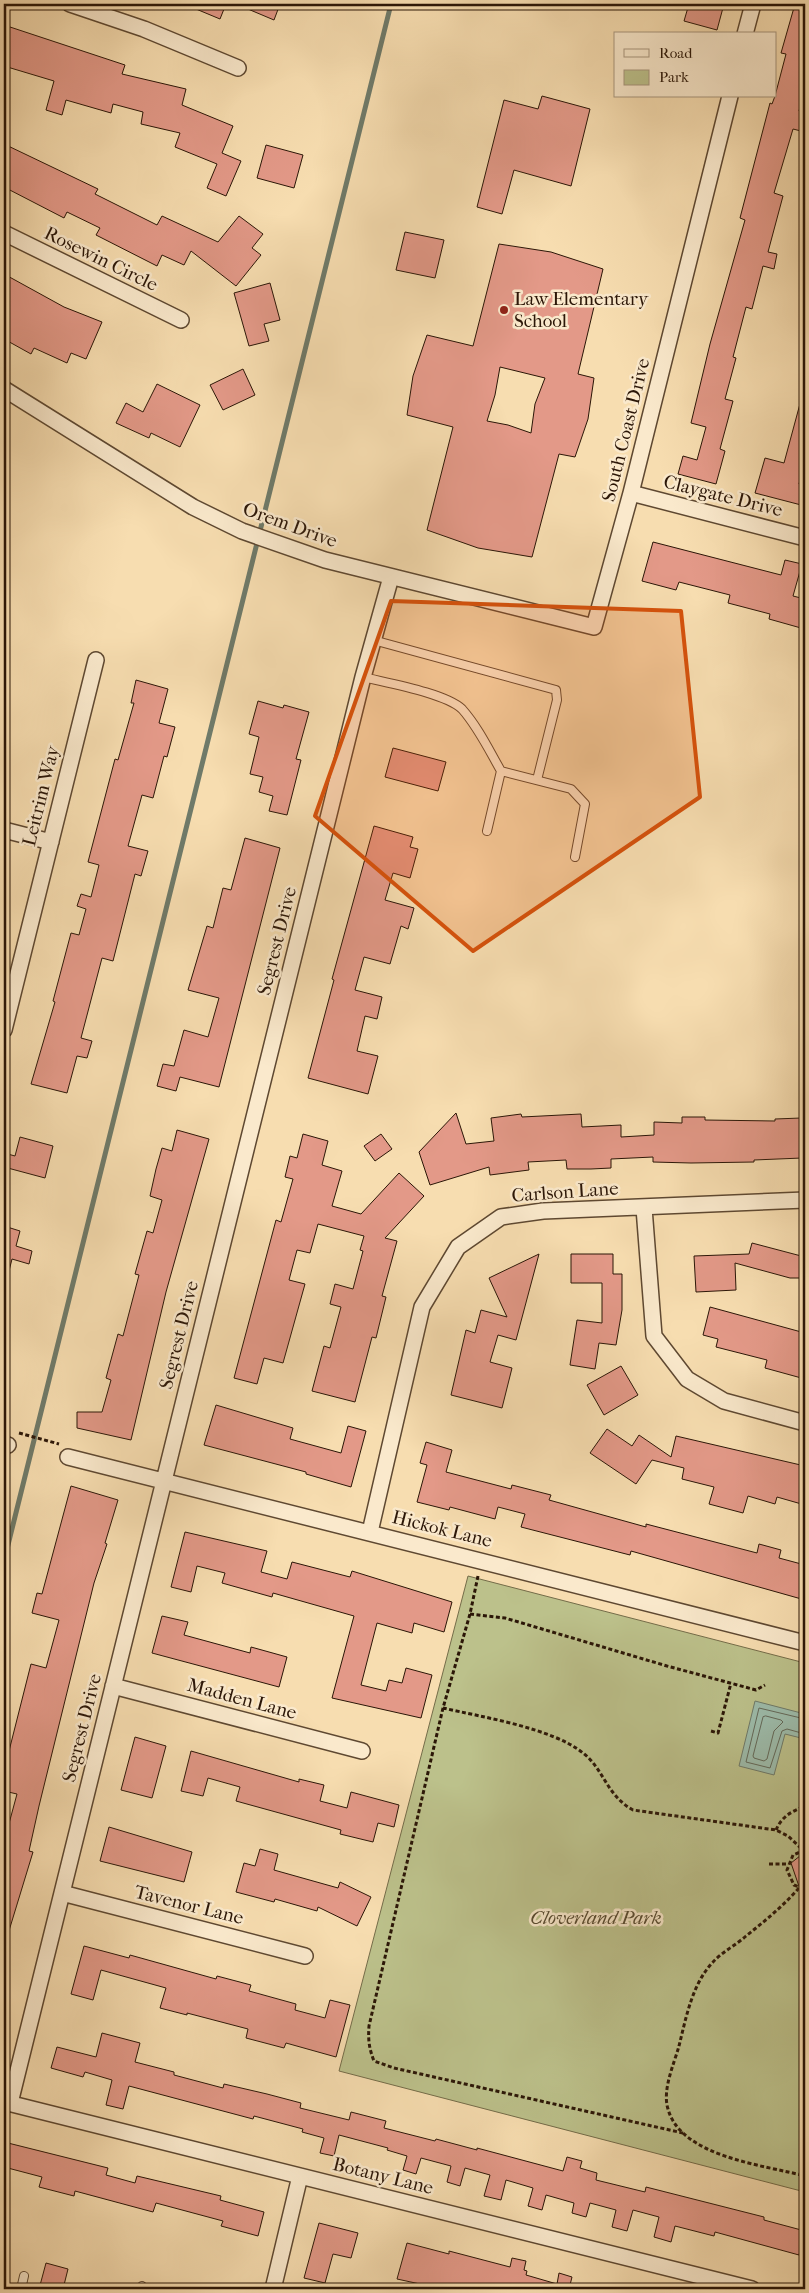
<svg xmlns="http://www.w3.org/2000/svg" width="809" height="2293" viewBox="0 0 809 2293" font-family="'IM FELL French Canon',serif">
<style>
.green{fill:#bcc18b;stroke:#746c49}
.water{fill:#9dbcab;stroke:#6f7a69}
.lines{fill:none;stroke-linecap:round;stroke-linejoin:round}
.shore{stroke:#646959;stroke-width:1}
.stream{stroke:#6f7a69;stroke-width:5}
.building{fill:#e39988;stroke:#2b1607;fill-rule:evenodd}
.lane-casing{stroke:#5e4831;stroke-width:10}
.street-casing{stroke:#5e4831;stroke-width:18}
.path{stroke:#2b1607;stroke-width:3;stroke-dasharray:4 2.5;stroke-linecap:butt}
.lane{stroke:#fae9cc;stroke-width:8}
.street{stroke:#fae9cc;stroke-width:15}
.marked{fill:#d5520c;fill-opacity:0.2;stroke:#d5520c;stroke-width:4;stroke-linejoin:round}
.poi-dot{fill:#8f2418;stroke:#fae9cc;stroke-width:2}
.labels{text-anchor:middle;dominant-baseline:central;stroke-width:5;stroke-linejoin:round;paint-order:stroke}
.street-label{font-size:19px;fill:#2b1607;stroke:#fae9cc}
.poi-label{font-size:19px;fill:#2b1607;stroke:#fae9cc;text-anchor:start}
.park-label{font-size:19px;font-style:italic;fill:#56492f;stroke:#fae9cc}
</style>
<rect width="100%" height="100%" fill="#f7ddb0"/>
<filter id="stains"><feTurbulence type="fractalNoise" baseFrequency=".004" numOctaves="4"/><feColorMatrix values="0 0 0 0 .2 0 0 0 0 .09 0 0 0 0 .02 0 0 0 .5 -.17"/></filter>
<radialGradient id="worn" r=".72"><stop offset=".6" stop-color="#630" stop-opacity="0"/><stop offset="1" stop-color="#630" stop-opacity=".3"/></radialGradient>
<path class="green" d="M468,1576l337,87v529l-466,-121z"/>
<path class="water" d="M755,1701l50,13v25l-20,-5 -11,41 -35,-9z"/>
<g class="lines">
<path class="shore" d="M766,1716l15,4 2,2 -9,9 -7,28 -3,2 -10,-3 -1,-2 10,-39z
M805,1719l-46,-11 -13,54 24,6 12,-37 5,-2 18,5"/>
<path class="stream" d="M4,1561l387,-1557"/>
</g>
<path class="building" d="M184,4h42l-6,15z
M236,4h44l-6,16z
M689,4h35l-7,26 -33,-9z
M795,4h10v84l-6,23 6,2v19l-12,-3 -19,64 9,3 -15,56 9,2 -3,15 -11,-3 -11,43 -6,-2 -13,50 3,1 -11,41 8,2 -13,48 5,2 -9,33 -38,-10 5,-18 14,4 9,-33 -15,-4 19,-79 35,-124 -5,-2 30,-115 2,1 3,-8 11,-42 -5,-1z
M4,25l121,40 -3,9 64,15 -4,16 51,21 -11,27 19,8 -15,35 -19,-8 10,-24 -42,-17 5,-14 -39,-9 2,-12 -30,-8 -2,9 -45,-13 -4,15 -16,-5 8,-29 -50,-15z
M542,96l48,13 -19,77 -57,-16 -12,44 -25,-7 27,-107 34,9z
M4,144l94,45 -3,5 62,31 5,-9 56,26 21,-26 24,18 -11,14 9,7 -25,31 -45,-35 -7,14 -22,-10 -5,11 -61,-31 4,-7 -33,-16 -3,6 -60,-31z
M266,145l37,10 -9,33 -37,-10z
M405,232l39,8 -9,38 -39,-8z
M499,244l52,8 52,17 -25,105 16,4 -6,41 -13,38 -16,-3 -27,103 -54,-9 -51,-18 26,-103 -46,-12 6,-39 14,-41 46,11zM500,367l45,11 -10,26 -4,29 -23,-8 -21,-4 8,-26z
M4,274l60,33 38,15 -16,37 -15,-6 -4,10 -33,-15 -3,6 -27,-15z
M270,283l10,37 -16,4 5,17 -20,5 -15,-53z
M243,369l12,26 -32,15 -13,-25z
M157,384l43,21 -20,42 -29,-14 -2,5 -33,-15 10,-20 17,9z
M801,400l4,1v61l-6,22 6,2v20l-50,-13 10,-35 19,5z
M653,542l128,33 4,-15 17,4 -9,32 12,3v12l-4,17 -32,-9 1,-5 -42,-11 2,-8 -51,-13 -3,8 -34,-9z
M136,680l32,9 -9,34 16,4 -8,30 -3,-1 -11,42 -11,-3 -14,51 20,5 -7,25 -6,-2 -22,87 -11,-3 -21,80 11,3 -5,17 -10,-2 -10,37 -36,-9 24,-82 -2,-1 18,-68 8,2 7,-26 -9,-3 4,-12 10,3 8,-32 -11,-3 27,-103 3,1 16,-57h-3z
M258,701l25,7 1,-3 25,7 -13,47 5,1 -14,55 -18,-4 4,-15 -14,-4 4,-15 -13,-3 9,-37 -10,-3z
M393,748l53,14 -8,29 -53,-14z
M374,826l39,11 -3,10 8,2 -8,29 -17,-5 -8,27 29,8 -6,21 -7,-3 -11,38 -26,-7 -9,33 27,7 -5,22 -12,-3 -8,35 21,5 -10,38 -60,-16 26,-98 -2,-1z
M245,838l35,10 -61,239 -39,-10 -4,14 -19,-5 6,-22 11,2 10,-36 24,7 11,-39 -31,-8 19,-64 6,2 10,-40 8,2z
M456,1113l10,31 28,-3 -3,-23 30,-4 1,3 59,-3 1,13 39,-2v12l33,-2v-13l28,1v-6h23v3l70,1v-2l26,-1 1,40 -48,2v2l-63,1 -38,-1v-5l-42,2v9l-20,1h-24l-1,-9 -38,2 1,8 -39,5 -1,-8 -59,18 -11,-33z
M177,1130l32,9 -43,153 -35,148 -54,-12v-16h25l9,-32 -5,-2 12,-44 5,2 16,-61 -4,-1 12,-43 6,2 9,-33 -12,-4 6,-27 6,-21 10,3z
M303,1134l25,7 -6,24 20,6 -10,35 29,8 38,-41 25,23 -39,42 12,3 -15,55 4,1 -10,41 -4,-1 -17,65 -43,-11 12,-45 6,2 11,-41 -11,-3 5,-20 18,5 10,-38 -3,-1 4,-14 -46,-12 -8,29 -13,-3 -8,30 16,4 -22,79 -19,-5 -7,26 -23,-6 42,-158 5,2 12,-43 -8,-2 5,-21 7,2z
M381,1134l11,15 -17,12 -11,-15z
M20,1137l33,9 -8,32 -41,-11v-14l11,3z
M4,1226l16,5 -4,15 16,5 -3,13 -17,-5 -4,16 -4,-1z
M752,1243l53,14v21h-15l-55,-15 1,27 -40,2 -2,-36 55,-2z
M539,1254l-23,86 -18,-5 -8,27 22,6 -10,40 -51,-13 15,-65 9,3 6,-23 26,7 -18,-39z
M571,1254h42v20h9v36l-6,35 -17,-2 -4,26 -25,-4 7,-45 25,3v-40h-31z
M710,1307l95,26v46l-40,-11 2,-8 -51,-13 2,-8 -15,-4z
M621,1366l17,29 -34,20 -17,-30z
M216,1405l77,23 -3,11 51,14 7,-27 18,5 -15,56 -45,-13v-2l-102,-27z
M607,1429l25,17 7,-11 32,22 5,-21 129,30v39l-28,-8 -2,7 -27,-8 -5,17 -34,-9 5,-17 -32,-8 2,-11 -32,-8 -16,24 -46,-31z
M426,1442l26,8 -6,22 65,17 1,-4 39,10 -2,5 97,27v-3l111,29 2,-9 22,6 -2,8 26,7v35l-174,-49 -1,4 -109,-28 4,-13 -27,-7 -3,12 -45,-12 -1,3 -32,-8 10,-37 -7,-2z
M71,1486l47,14 -13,43 2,1 -13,39 -55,223 -10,45 4,1 -25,82h-4v-92l13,-48 -13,-3v-29l3,-11h2l22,-87 15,4 13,-48 -27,-7 5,-20 5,1z
M185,1532l82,19 -6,21 26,7 5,-17 58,15 2,-6 100,31 -8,30 -30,-9 -2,10 -35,-10 -16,62 25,6 3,-11 13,3 4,-15 26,7 -11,43 -89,-20 22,-82 -81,-23 -1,4 -50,-14 3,-10 -28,-7 -6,26 -20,-5z
M162,1616l26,6 -4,13 66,18 1,-6 36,10 -8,30 -127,-34z
M135,1737l31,9 -14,52 -31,-8z
M191,1751l108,31v-3l25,6 -4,16 27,7 4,-16 48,13 -5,22 -16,-4 -5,19 -33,-8 1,-4 -105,-29 4,-14 -32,-9 -5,18 -22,-5z
M109,1827l83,25 -8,30 -84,-21z
M260,1849l18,5 -4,16 64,18 2,-6 31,15 -14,29 -39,-19 -1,4 -42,-12 -1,3 -38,-10 8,-29 11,3z
M805,1852v45l-2,1 -12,-35z
M84,1946l45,12 1,-3 86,24 1,-3 34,9 -2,6 47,13 -1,6 30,8 5,-18 20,5 -14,52 -50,-14 -2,5 -38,-10 2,-9 -61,-16v2l-27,-7 6,-20 -65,-18 -8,30 -22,-6z
M102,2033l38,10 -5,19 39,10v3l49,13 1,-4 43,10 34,9 -1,5 49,12 2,-8 35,9 -2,7 51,13 1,-2 41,11v-2l86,23 4,-14 15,4 -2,7 17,5 -1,7 49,12 1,-5 118,30v3l41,11 -6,24 -84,-23 -1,4 -39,-10 -4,16 -17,-5 5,-20 -26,-7 -6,21 -15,-4 4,-17 -26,-7 -4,14 -14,-4 2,-10 -28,-8 -4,15 -14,-4 5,-18 -27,-8 -5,20 -17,-4 6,-21 -25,-7 -5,18 -13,-4 4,-16 -30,-8 -5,16 -13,-4 4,-14 -20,-6 1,-2 -49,-13 -5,21 -14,-3 4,-15 -22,-6 1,-3 -49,-13 -1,3 -124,-33 -6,23 -17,-4 6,-25 -27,-8 -2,5 -32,-9 6,-21 39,10z
M4,2142l104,26 -2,7 29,8 2,-7 84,20 -1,4 44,12 -6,24 -37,-10 2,-5 -67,-18 -3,9 -78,-21 -1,5 -35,-9 3,-10 -38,-10z
M319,2223l39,10 -7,25 -18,-4 -8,29 -21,-5z
M407,2243l42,11v-3l61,16 2,-9 14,3 -2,9 3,1 -1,4 31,9 2,-11 13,4 -3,12h-72l-18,-5 -1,5h-35l-46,-10z
M46,2263l22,6 -5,20h-24z"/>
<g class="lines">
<g class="lane-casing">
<path id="lane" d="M373,640l183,50 1,10 -20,80
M363,677c24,6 82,16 99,32 16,18 27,41 39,62l70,18 14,15 -10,53
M487,831l14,-60
M21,2289l3,-13
M141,2289l1,-3"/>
</g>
<g class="street-casing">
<path id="street" d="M70,4l74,25 94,39
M745,34l8,-30
M4,233l177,87
M4,389l189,118 49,24 83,29 269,67 37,-134 99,-397
M631,493l174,45
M4,830l47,12
M4,1030l92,-370
M644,1208l10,128 33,43 37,22 81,22
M4,1444l4,1
M68,1457l737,186
M370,1532l52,-225 36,-60 43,-30 42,-6 262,-11
M113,1686l249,65
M62,1893l243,63
M4,2102l748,187
M10,2103l353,-1426 28,-100
M273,2289l27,-113"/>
</g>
<path class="path" d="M19,1433l40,11
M478,1576l-8,38 -27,94 -74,318c-1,14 0,22 5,35l20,7 289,65
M470,1614l35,4 162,48 89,24 9,-5
M443,1708c39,9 109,20 140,45 21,16 23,42 50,57l143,20 12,6 15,14
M711,1731l7,2 13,-50
M776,1830c6,-14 15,-18 29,-24
M805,1850l-12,5 -6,15 7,15 11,4
M769,1864h19
M799,1888c-16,18 -34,33 -53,48 -10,9 -24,16 -33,26 -21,22 -27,56 -34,84 -5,18 -17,44 -11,63 13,48 96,56 137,67"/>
<use href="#lane" class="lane"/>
<use href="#street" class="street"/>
</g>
<path class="marked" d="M391,601l290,10 19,186 -227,154 -158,-135z"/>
<circle class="poi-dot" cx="504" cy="310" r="5"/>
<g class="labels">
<g class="street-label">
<text transform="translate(101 259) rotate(26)">Rosewin Circle</text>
<text transform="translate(626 430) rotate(-76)">South Coast Drive</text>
<text transform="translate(723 496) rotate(14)">Claygate Drive</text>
<text transform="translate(290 525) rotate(20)">Orem Drive</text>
<text transform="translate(41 796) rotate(-76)">Leitrim Way</text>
<text transform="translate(277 941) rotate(-76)">Segrest Drive</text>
<text transform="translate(565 1192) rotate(-4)">Carlson Lane</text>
<text transform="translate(179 1335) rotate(-76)">Segrest Drive</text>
<text transform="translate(442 1529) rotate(14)">Hickok Lane</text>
<text transform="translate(242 1699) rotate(15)">Madden Lane</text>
<text transform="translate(82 1728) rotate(-76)">Segrest Drive</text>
<text transform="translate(189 1905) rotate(14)">Tavenor Lane</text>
<text transform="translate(383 2176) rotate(14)">Botany Lane</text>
</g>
<g class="poi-label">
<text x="514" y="299">Law Elementary<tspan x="514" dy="22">School</tspan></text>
</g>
<g class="park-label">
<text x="596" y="1918">Cloverland Park</text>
</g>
</g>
<rect width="809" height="2293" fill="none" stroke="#f7ddb0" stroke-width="20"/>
<rect x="5" y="5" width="799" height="2283" fill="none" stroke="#2b1607" stroke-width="2.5"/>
<rect x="10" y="10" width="789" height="2273" fill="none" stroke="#2b1607"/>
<rect x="614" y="32" width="162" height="65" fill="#fae9cc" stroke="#a7957d"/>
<rect x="624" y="49" width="25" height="8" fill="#fae9cc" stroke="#a7957d"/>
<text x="659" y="58" font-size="15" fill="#2b1607">Road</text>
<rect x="624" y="70" width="25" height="15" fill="#bcc18b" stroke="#a7957d"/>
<text x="659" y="82" font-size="15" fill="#2b1607">Park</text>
<rect width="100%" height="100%" filter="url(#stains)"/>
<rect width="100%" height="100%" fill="url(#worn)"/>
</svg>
